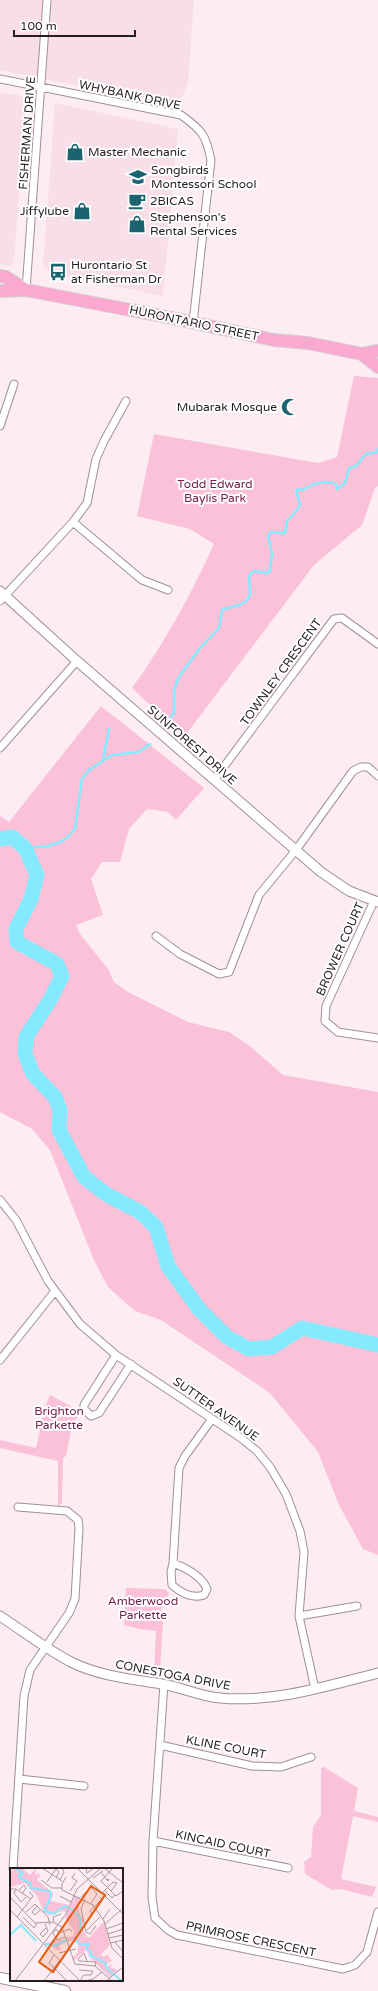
<svg xmlns="http://www.w3.org/2000/svg" width="378" height="1991" viewBox="0 0 378 1991" font-family="'Varela Round',sans-serif">
<style>
.built{fill:#f8dee8}
.green{fill:#fac1d9}
.lines{fill:none;stroke-linecap:round;stroke-linejoin:round}
.stream{stroke:#85eafd;stroke-width:2.5}
.river{stroke:#85eafd;stroke-width:15}
.minor-casing{stroke:#a08f96;stroke-width:9}
.tertiary-casing{stroke:#a08f96;stroke-width:11}
.secondary-casing{stroke:#a08f96;stroke-width:12}
.primary-casing{stroke:#d3d2d3;stroke-width:14}
.minor{stroke:#fff;stroke-width:7}
.tertiary{stroke:#fff;stroke-width:9}
.secondary{stroke:#fff;stroke-width:10}
.primary{stroke:#faaad1;stroke-width:12}
.labels{text-anchor:middle;dominant-baseline:central;stroke-width:4;stroke-linejoin:round;paint-order:stroke}
.street-label{font-size:12px;fill:#251e21;stroke:#fff}
.poi-label{font-size:12px;fill:#251e21;stroke:#fff;text-anchor:start}
.park-label{font-size:12px;fill:#77214e;stroke:#fff}
.inset-river{fill:none;stroke:#85eafd;stroke-width:2}
.inset-road{fill:none;stroke:#a79a9f;stroke-width:1}
.view{fill:#e8590c;fill-opacity:0.15;stroke:#e8590c;stroke-width:2}
.inset-edge{fill:none;stroke:#251e21;stroke-width:2}
</style>
<rect width="100%" height="100%" fill="#feecf3"/>
<path class="built" d="M0,0h194l-6,83 -10,23 -178,-36z
M0,92l26,5 -12,165 -5,4 -9,-2z
M55,103l123,26 -15,167 -101,-21 -1,-4h-11l-7,-5z"/>
<path class="green" d="M354,376l24,2v108l-3,2 -13,37 -48,40 -130,172 -52,-49c33,-45 59,-94 82,-144l-24,-15 -53,-13 17,-82 164,29 19,-6z
M101,706l103,82 -28,32 -8,-8 -21,-3 -18,20 -9,33h-18l-11,17 12,36 -27,10 4,9 28,35 6,13 14,10 60,30 41,10 22,15 32,28 95,17v463l-15,-6 -24,-44 -21,-53 -48,-59 -109,-73 -26,-9 -27,-24 -14,-27 -44,-110 -18,-21 -32,-17v-296l9,6z
M50,1395l26,14 2,6 -7,16 -5,25 -3,2 -1,45 -4,3v-45l-58,-13v-8l36,8 9,-41z
M126,1588l39,1 4,4 -8,17 2,12 -3,49 -6,-1 2,-39 -17,-2 -15,-4z
M324,1767l34,21 -4,23 24,6v5l-25,-6 -12,63 35,8 -4,10 -31,-8 -9,1 -27,-16 -1,-12 7,-5 2,-30 8,-12v-47z"/>
<g class="lines">
<path class="stream" d="M169,720l5,-7v-23l5,-13 21,-29 19,-20 3,-18c9,-4 27,-4 28,-17 0,-7 -2,-13 0,-19l4,-3 14,2 2,-2 2,-18 -4,-17 3,-4 14,1 2,-12 10,-11 3,-6 -4,-13 2,-2 5,1c8,-6 23,-11 33,-6l1,5 8,-6 4,-15 7,-2 10,-12 11,-2 1,-3
M103,760l6,-31
M25,848l23,-2 12,-4 7,-4 8,-9 7,-50 7,-9 23,-15 27,-3 11,-8"/>
<path class="river" d="M0,839l12,-2 13,11 12,27 -6,24 -15,30 1,13 40,22 5,12 -12,24 -24,37 -1,17 8,20 22,23 5,13 -1,20 25,47 22,17 34,18 16,15 12,39 31,43 28,28 22,12 23,-2 30,-19 76,17"/>
<g class="minor-casing">
<path id="minor" d="M0,79l181,36c21,15 25,20 30,45l-18,163
M26,290l21,-290
M0,426l14,-42
M73,522l69,58 26,10
M0,601l73,-79 14,-19 9,-44 8,-18 22,-40
M0,748l77,-87
M214,780l120,-161 8,-1 36,26
M374,901l-48,105 -1,15 13,11 40,6
M156,936l24,18 39,20 10,-2 30,-77 37,-45 57,-79 8,-4h7l10,9
M0,1200l16,20 32,61 32,43 36,31 125,83 16,13 13,16 16,27 14,37 4,21 -5,64 16,73
M116,1355l-32,50v4l7,7 8,-3 32,-49
M0,1360l55,-69
M173,1563c13,5 29,13 34,26l-3,6c-12,4 -23,-2 -32,-10l-1,-13 2,-9 6,-95 6,-12 27,-37
M299,1616l58,-10
M164,1684l-11,157 -1,56 3,21 13,12 9,5 166,34 12,-4 12,-13 11,-40
M160,1745l92,21 29,1 30,-10
M19,1779l65,7
M153,1841l135,27
M13,1869l11,-173 6,-26 39,-57 6,-14 4,-71 -1,-8 -11,-9 -49,-4"/>
</g>
<g class="tertiary-casing">
<path id="tertiary" d="M0,591l77,70 244,211 28,19 29,11
M0,1616c23,15 46,33 71,46 28,14 60,17 91,22 19,3 39,13 58,14 54,5 107,-12 158,-25"/>
</g>
<g class="secondary-casing">
<path id="secondary" d="M0,1978l65,13"/>
</g>
<g class="primary-casing">
<path id="primary" d="M0,276l6,1 20,13
M0,291l26,-1 146,28 102,22 34,3 54,11 16,-3
M362,354l16,13"/>
</g>
<use href="#minor" class="minor"/>
<use href="#tertiary" class="tertiary"/>
<use href="#secondary" class="secondary"/>
<use href="#primary" class="primary"/>
</g>
<defs>
<g id="shop-bare" transform="scale(1.38)"><path d="M-5-2.5h2.3a2.7 3.5 0 0 1 5.4 0H5L5.5 6h-11ZM-1.5-2.5h3a1.5 2.3 0 0 0-3 0Z" fill="#196470" stroke="#fff" stroke-width="2.5" paint-order="stroke"/></g>
<g id="school-bare" transform="scale(1.38)"><path d="M0-5L7-2L0 1L-7-2ZM-4 1L0 2.5L4 1V4Q0 6-4 4Z" fill="#196470" stroke="#fff" stroke-width="2.5" paint-order="stroke"/></g>
<g id="cafe-bare" transform="scale(1.38)"><path d="M-5.5-4.5H6V0H3Q3 3.5 0 3.5H-2.5Q-5.5 3.5-5.5 0ZM3-3.2v2h1.7v-2ZM-6 4.5H4V6H-6Z" fill="#196470" stroke="#fff" stroke-width="2.5" paint-order="stroke"/></g>
<g id="bus-bare" transform="scale(1.38)"><path d="M-5-6H5V4H4V6H2V4H-2V6H-4V4H-5ZM-3.5-4V0h7V-4ZM-3.5 1.2v1.5H-2V1.2ZM2 1.2v1.5H3.5V1.2Z" fill="#196470" stroke="#fff" stroke-width="2.5" paint-order="stroke"/></g>
<g id="mosque-bare" transform="scale(1.38)"><path d="M3.5-4.9A6 6 0 1 0 3.5 4.9A5 5 0 1 1 3.5-4.9Z" fill="#196470" stroke="#fff" stroke-width="2.5" paint-order="stroke"/></g>
</defs>
<g fill-rule="evenodd">
<use href="#shop-bare" x="75" y="152"/>
<use href="#school-bare" x="138" y="177"/>
<use href="#cafe-bare" x="137" y="201"/>
<use href="#shop-bare" x="82" y="211"/>
<use href="#shop-bare" x="137" y="224"/>
<use href="#bus-bare" x="58" y="272"/>
<use href="#mosque-bare" x="290" y="407"/>
</g>
<g class="labels">
<g class="street-label">
<text transform="translate(130 95) rotate(12)">WHYBANK DRIVE</text>
<text transform="translate(27 133) rotate(-86)">FISHERMAN DRIVE</text>
<text transform="translate(194 323) rotate(12)">HURONTARIO STREET</text>
<text transform="translate(281 672) rotate(-54)">TOWNLEY CRESCENT</text>
<text transform="translate(192 745) rotate(41)">SUNFOREST DRIVE</text>
<text transform="translate(340 949) rotate(-66)">BROWER COURT</text>
<text transform="translate(216 1409) rotate(35)">SUTTER AVENUE</text>
<text transform="translate(173 1675) rotate(11)">CONESTOGA DRIVE</text>
<text transform="translate(226 1747) rotate(11)">KLINE COURT</text>
<text transform="translate(223 1844) rotate(12)">KINCAID COURT</text>
<text transform="translate(251 1939) rotate(12)">PRIMROSE CRESCENT</text>
</g>
<g class="poi-label">
<text x="88" y="152">Master Mechanic</text>
<text x="151" y="170">Songbirds<tspan x="151" dy="14">Montessori School</tspan></text>
<text x="150" y="201">2BICAS</text>
<text x="69" y="211" text-anchor="end">Jiffylube</text>
<text x="150" y="217">Stephenson's<tspan x="150" dy="14">Rental Services</tspan></text>
<text x="71" y="265">Hurontario St<tspan x="71" dy="14">at Fisherman Dr</tspan></text>
<text x="277" y="407" text-anchor="end">Mubarak Mosque</text>
</g>
<g class="park-label">
<text x="215" y="484">Todd Edward<tspan x="215" dy="14">Baylis Park</tspan></text>
<text x="59" y="1411">Brighton<tspan x="59" dy="14">Parkette</tspan></text>
<text x="143" y="1601">Amberwood<tspan x="143" dy="14">Parkette</tspan></text>
</g>
</g>
<g transform="translate(10 1868)">
<rect width="113" height="113" fill="#feecf3"/>
<path d="M4,0h8l8,7 6,-7 -1,7 4,-2 1,4 -3,1 1,3 15,12 -2,8 18,4 -3,7 -4,-1 -13,4 -5,-3 -7,-16 -12,-13 -14,4 -1,-14zM65,28l7,2 -3,4v9l4,9 -1,8 5,9h3l14,-16 6,24 -9,9 2,3 5,-2 4,6 -5,2 1,4 4,-3 -1,4 7,2 -8,7 -17,-16 -7,-11 -13,11 -1,-2 6,-7v-8l-4,-4 -6,2 -2,-5 7,-1 1,-5 -9,-13zM55,71l1,3 -7,4 2,3 -2,2 -15,-8z" fill="#fac1d9"/>
<path class="inset-river" d="M6,0l7,6 -4,1 2,4 9,4v5l20,3v8l-6,12 10,3 9,-7h5M60,40l10,9v14l-5,9 4,4h10l-3,4 5,4 -1,3 15,8 2,6 15,12M0,67l11,-10 15,16M35,76l10,2 11,-6"/>
<path class="inset-road" d="M32,0l20,13M67,0l46,46M76,0l1,5 7,-5M94,0l19,15M103,0l-12,13 15,15 7,-5M91,4l6,8 2,-1 -1,2 -1,-1M56,9l-4,7v6l31,15 11,16 8,27 11,11M83,10l10,-7M31,12l11,8h10M50,12l4,-8 -2,-4M37,14l9,-13 3,3 -3,6M0,21h6l15,10M6,21l-2,4 7,9 5,-5M9,22l5,-5 2,3 -4,6M94,22l8,8 3,-3M60,23l7,-10 -5,-3 3,-5M92,25l11,-11 4,1 -6,8M50,28l11,6M0,29l25,26 18,-1 9,5 13,37 20,2 17,15M71,29l10,-10 6,7 -6,9M75,31l-4,10 5,23 4,2 6,-8M27,38l-5,6 3,3 5,-5M0,42l29,29M16,44l9,-8 13,13 2,8M82,46l-2,-3 12,-12 -2,-2M7,49l16,-21 -4,-4M13,49l11,11 3,-5M93,51l7,-10M44,54l-1,-5 8,-3M35,56l3,7 -5,6 -3,-3 6,-6M95,56l18,-16M96,61l17,-6M77,62l13,-13M98,66l15,-5M55,69l-8,3 -4,-7 3,-4 3,4 11,-4 2,3M99,70l14,-3M29,71l41,42M105,74l8,10M100,75l13,-3M49,85l17,-4M44,87l-5,8 18,18M77,93l-3,-8 -6,6 1,2 17,1 -1,4M69,102l14,1 -2,4h-7l-3,4 1,2M5,113l51,-67 11,-25 24,-21M34,113l16,-21M75,113l8,-2 9,-7M96,113l17,-14"/>
<path class="view" d="M81,18l14,9 -52,77 -14,-10z"/>
<rect width="113" height="113" class="inset-edge"/>
</g>
<path d="M14 30v6h121v-6" fill="none" stroke="#251e21" stroke-width="2"/>
<text x="20" y="30" font-size="12" fill="#251e21" stroke="#ffffff" stroke-width="3" paint-order="stroke">100 m</text>
</svg>
